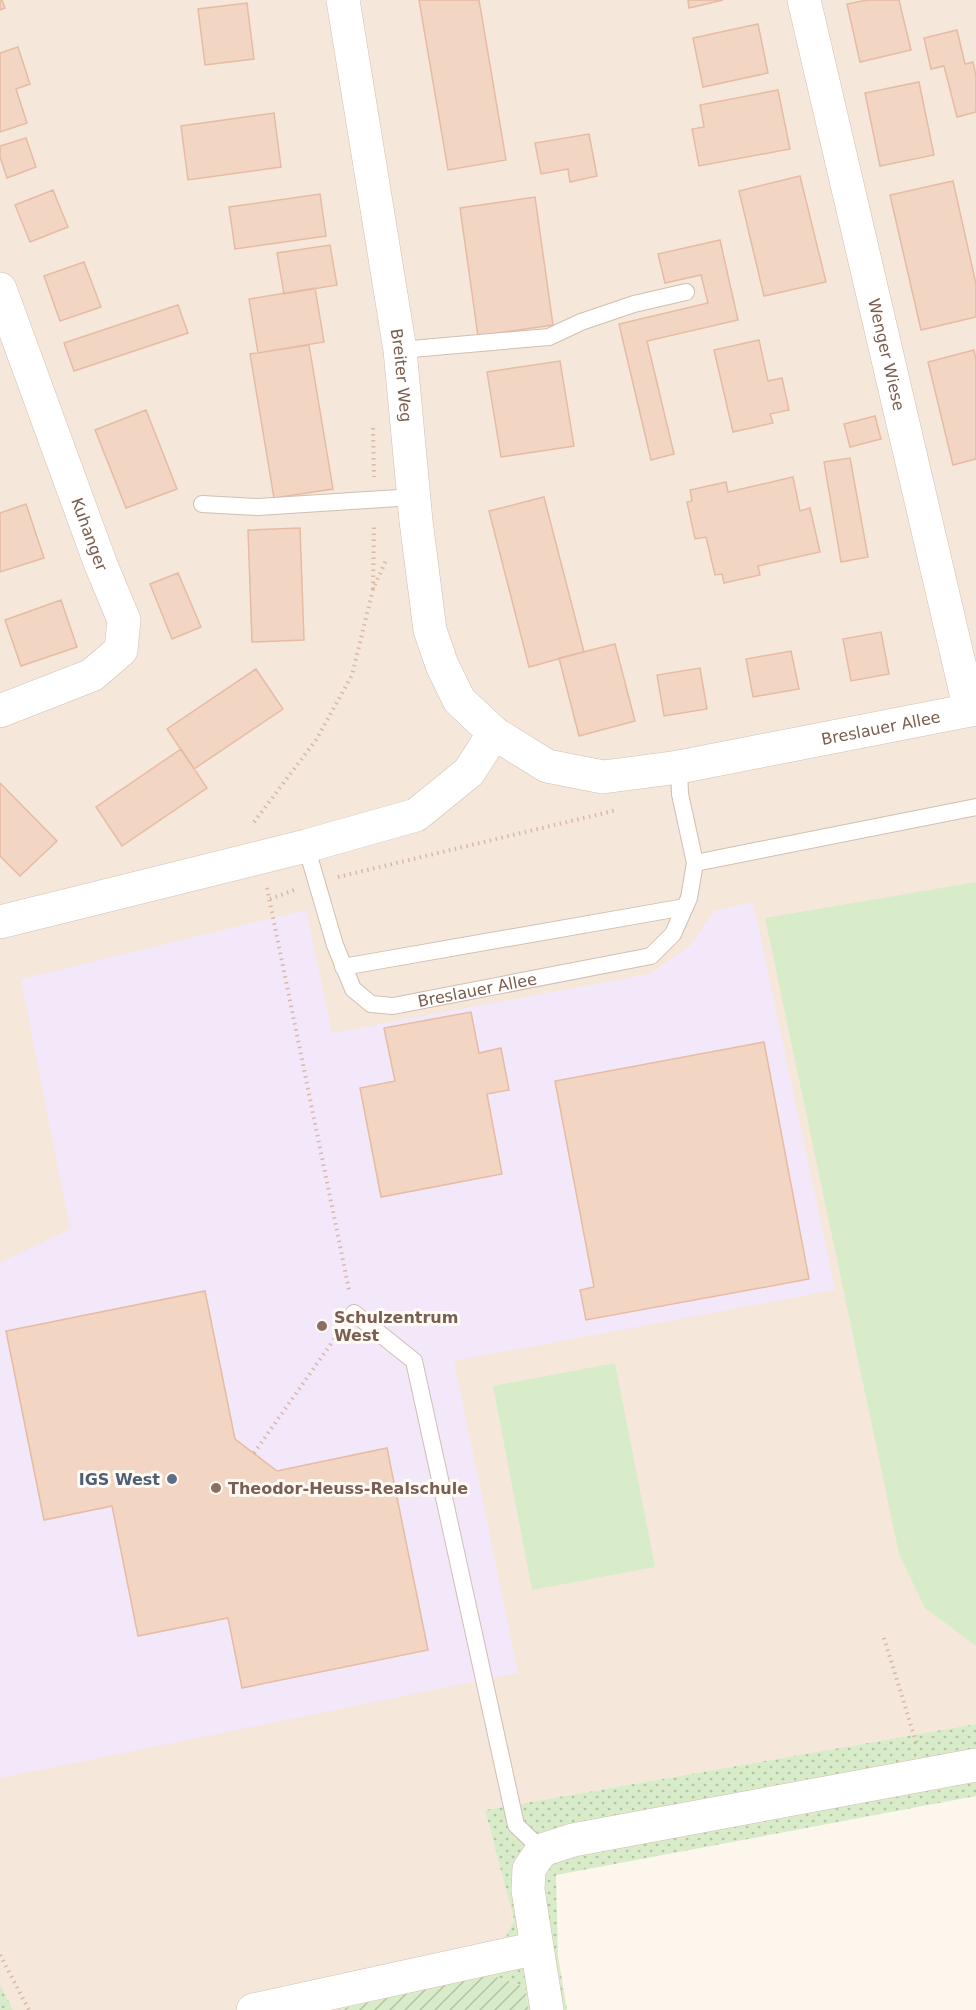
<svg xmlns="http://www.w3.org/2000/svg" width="976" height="2010" viewBox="0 0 976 2010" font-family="'DejaVu Sans',sans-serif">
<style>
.residential{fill:#f5e8da}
.education{fill:#f3e8fa}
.grass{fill:url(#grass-dots)}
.garden{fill:url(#garden-furrows)}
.pitch{fill:#d8ecc9}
.building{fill:#f3d5c3;stroke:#e6bba3;stroke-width:1.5}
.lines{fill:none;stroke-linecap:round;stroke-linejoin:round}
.lane-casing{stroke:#d1beb0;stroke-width:18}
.street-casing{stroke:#d1beb0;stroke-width:34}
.path{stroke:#d9b8a5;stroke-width:4;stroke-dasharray:1.5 4.5;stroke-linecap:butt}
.lane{stroke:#fff;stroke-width:16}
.street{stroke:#fff;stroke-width:33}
.education-dot{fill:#8d6e63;stroke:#fffaf3;stroke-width:2}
.service-dot{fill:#5c6f8a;stroke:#fffaf3;stroke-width:2}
.labels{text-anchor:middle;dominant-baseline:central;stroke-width:6;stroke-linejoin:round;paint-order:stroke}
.street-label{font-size:16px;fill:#7a5c4d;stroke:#fffaf3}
.education-label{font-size:16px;font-weight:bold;fill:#785e54;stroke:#fffaf3;text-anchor:start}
.service-label{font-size:16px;font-weight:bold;fill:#4e5e75;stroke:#fffaf3;text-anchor:end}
</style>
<defs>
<pattern id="grass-dots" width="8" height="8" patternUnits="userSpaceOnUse" patternTransform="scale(1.5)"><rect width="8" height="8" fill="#d8ecc9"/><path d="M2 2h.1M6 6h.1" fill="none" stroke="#b4c2a5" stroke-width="1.8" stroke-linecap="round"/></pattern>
<pattern id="garden-furrows" width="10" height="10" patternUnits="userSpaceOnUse" patternTransform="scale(1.5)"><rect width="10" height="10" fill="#d8ecc9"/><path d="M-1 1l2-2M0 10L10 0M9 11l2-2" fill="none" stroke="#b4c2a5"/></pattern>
</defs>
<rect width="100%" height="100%" fill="#fdf6ec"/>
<path class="residential" d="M0,0h976v1724l-491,86 29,110 -26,54 -152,36h-336z"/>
<path class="education" d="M753,902l82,388 -381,71 64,312 -518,105v-515l70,-34 -49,-250 285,-69 26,123 317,-59 41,-28 24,-35z"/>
<path class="grass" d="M976,1724v72l-420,79 2,81 9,54h-38l-4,-23 -37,-13 26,-54 -29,-110z
M0,1985l13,25h-13z"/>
<path class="garden" d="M488,1974l37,13 4,23h-193z"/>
<path class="pitch" d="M976,882v764l-51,-38 -26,-54 -134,-636z
M615,1363l40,204 -123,23 -39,-204z"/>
<path class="building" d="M0,0h2l3,8 -5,2z
M419,0h60l27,160 -58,10z
M688,0h35l-34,8z
M867,0h32l12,50 -51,12 -13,-58z
M247,3l7,56 -49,6 -7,-56z
M758,24l10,49 -65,14 -10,-49z
M957,30l8,34 8,-2 3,14v36l-19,5 -13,-51 -13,3 -7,-31z
M18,47l12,37 -14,5 11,34 -27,9v-79z
M919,82l15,73 -54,11 -15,-73z
M778,90l12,59 -91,17 -7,-37 12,-2 -4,-22z
M274,113l7,54 -93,13 -7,-54z
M589,134l8,42 -27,6 -2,-13 -27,5 -6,-31z
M26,138l10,29 -29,11 -7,-21v-11z
M800,176l26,106 -62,14 -25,-105z
M953,181l23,103v33l-55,13 -31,-135z
M53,190l15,37 -38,15 -15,-37z
M320,194l6,42 -91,13 -6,-42z
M535,197l18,128 -75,11 -18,-128z
M720,240l18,80 -91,21 27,113 -23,6 -32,-136 89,-21 -7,-28 -36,8 -7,-29z
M330,245l7,40 -53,9 -7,-41z
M84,262l17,45 -41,14 -16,-45z
M315,288l9,54 -66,11 -9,-54z
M178,305l10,28 -114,38 -10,-28z
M759,340l9,41 14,-3 7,32 -19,4 3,9 -40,9 -19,-82z
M309,345l24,144 -59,9 -24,-144z
M974,350l2,10v99l-23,6 -25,-103z
M560,361l14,85 -73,11 -14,-85z
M146,410l31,79 -51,19 -31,-78z
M875,416l6,23 -31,8 -6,-23z
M850,458l18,99 -27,5 -17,-100z
M793,477l7,34 10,-3 10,44 -62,14 2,9 -36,8 -2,-9 -7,1 -9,-38 -11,2 -8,-37 5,-1 -2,-11 36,-8 2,10z
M544,497l40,155 -55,15 -40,-156z
M26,504l18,54 -44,14v-59z
M300,528l4,112 -52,2 -4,-112z
M178,573l23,54 -29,12 -22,-55z
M61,600l16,47 -56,19 -16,-46z
M881,632l8,42 -38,7 -8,-42z
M615,644l20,77 -56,15 -20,-78z
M791,651l8,38 -46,8 -7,-38z
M700,668l7,41 -43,7 -7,-41z
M256,669l27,40 -89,60 -27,-40z
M181,749l26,39 -85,58 -26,-39z
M0,783l57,58 -37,35 -20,-20z
M471,1012l8,41 22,-5 8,42 -22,4 15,80 -121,23 -21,-109 35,-7 -11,-53z
M764,1042l45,237 -223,41 -6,-30 14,-3 -39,-206z
M205,1291l30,148 42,32 110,-23 41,202 -186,38 -14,-70 -90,18 -26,-130 -68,14 -38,-189z"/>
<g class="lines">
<g class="lane-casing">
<g id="lane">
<path d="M400,350l149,-13 32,-15 53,-18 52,-12"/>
<path d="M202,504l56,3 156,-10"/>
<path id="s1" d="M306,846l29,99 18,44 18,15 22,2 258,-50 22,-22 16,-36 6,-35 -15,-69 -1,-27"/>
<path d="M695,863l281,-56"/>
<path d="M343,967l342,-60"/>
<path d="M354,1313l60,48 102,464 26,25"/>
</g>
</g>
<g class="street-casing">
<g id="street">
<path id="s2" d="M343,0l57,350 16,171 14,109 12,35 17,35 35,33 53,33 56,11 76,-10 297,-58"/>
<path id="s3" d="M804,0l166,710"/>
<path id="s4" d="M0,289l101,276 23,55 -3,30 -29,25 -92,36"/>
<path d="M0,922l306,-76 110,-31 53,-43 25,-39"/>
<path d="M253,2010l284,-62"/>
<path d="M547,2010l-19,-120 1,-21 13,-19 31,-10 403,-75"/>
</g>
</g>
<path class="path" d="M373,428l1,49
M373,589l1,-65
M254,822l62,-82 36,-65 21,-86 14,-31
M338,877l279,-67
M267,888l82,402
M270,899l24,-9
M254,1453l86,-122
M884,1638l33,107
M0,1955l29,55"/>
<use href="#lane" class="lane"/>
<use href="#street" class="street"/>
</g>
<g class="education-dot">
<circle cx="322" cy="1326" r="6"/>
<circle cx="216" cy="1488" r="6"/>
</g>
<circle class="service-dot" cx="172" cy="1479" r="6"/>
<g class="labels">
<g class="street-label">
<text stroke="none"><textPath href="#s3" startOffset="364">Wenger Wiese</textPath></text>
<text stroke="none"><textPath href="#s2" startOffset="380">Breiter Weg</textPath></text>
<text stroke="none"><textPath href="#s4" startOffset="261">Kuhanger</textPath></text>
<text stroke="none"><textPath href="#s2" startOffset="1162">Breslauer Allee</textPath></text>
<text stroke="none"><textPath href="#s1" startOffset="282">Breslauer Allee</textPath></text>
</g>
<g class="education-label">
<text x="334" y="1317">Schulzentrum<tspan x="334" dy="18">West</tspan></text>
<text x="228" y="1488">Theodor-Heuss-Realschule</text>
</g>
<g class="service-label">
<text x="160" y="1479">IGS West</text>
</g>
</g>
</svg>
